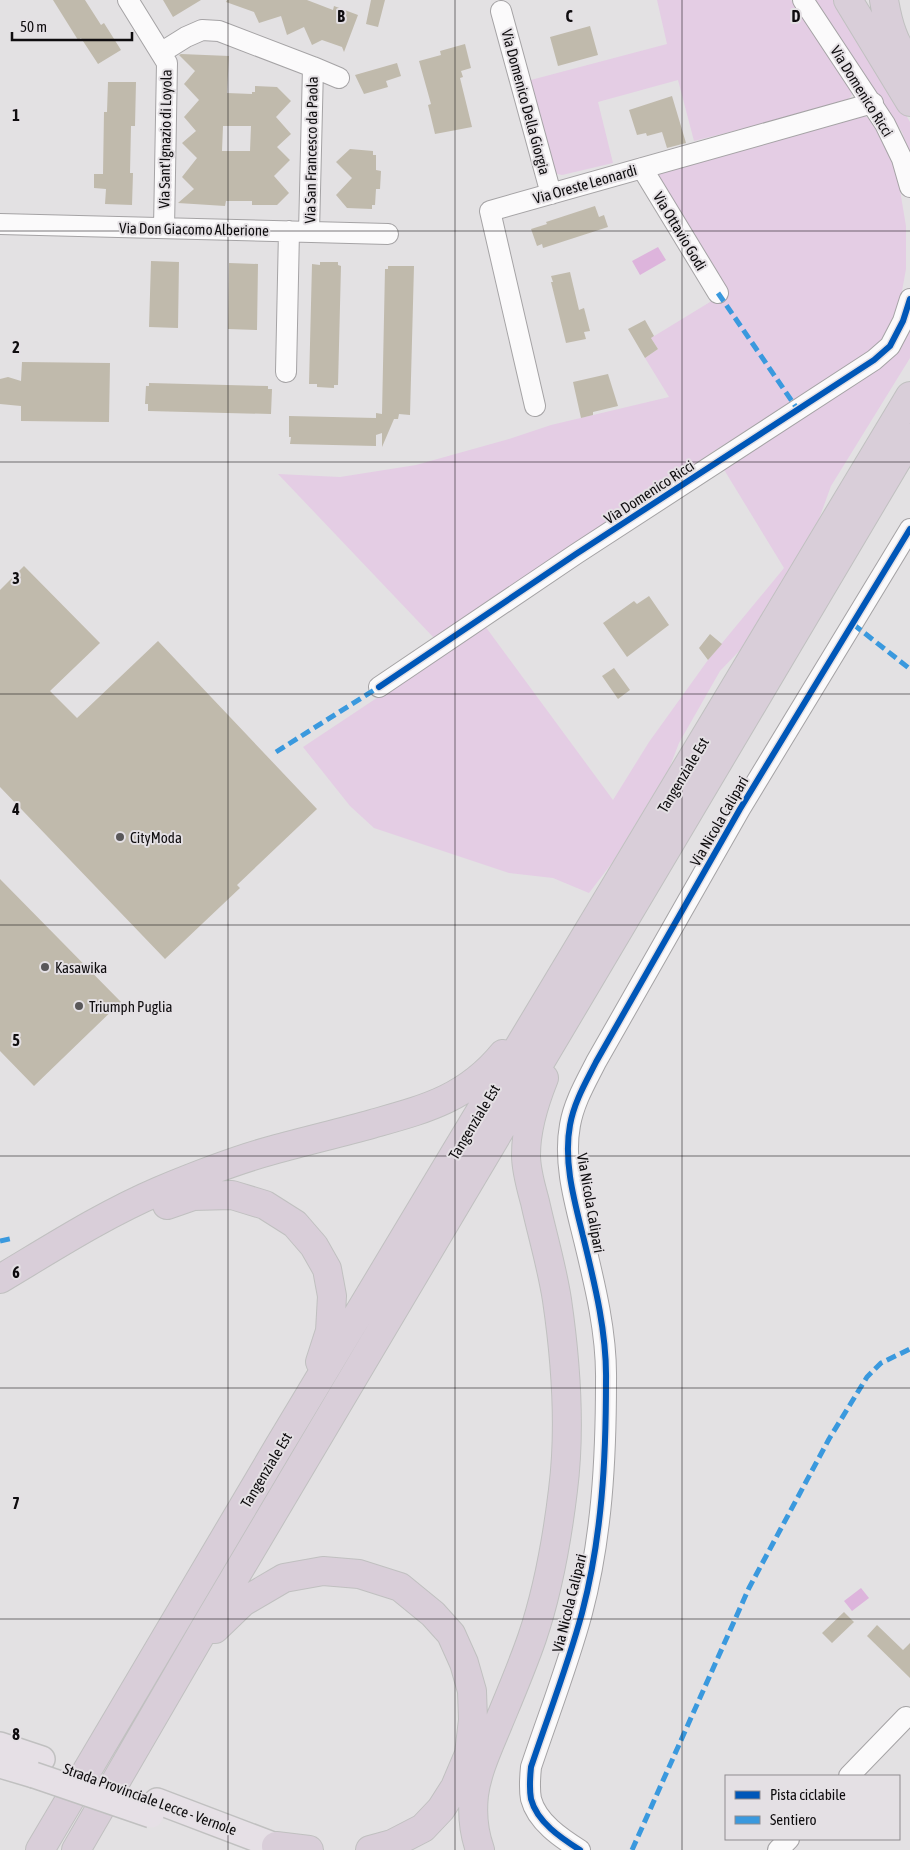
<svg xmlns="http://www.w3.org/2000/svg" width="910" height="1850" viewBox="0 0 910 1850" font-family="'Asap Condensed',sans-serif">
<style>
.green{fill:#e4cde4}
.water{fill:#ddb4dc}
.building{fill:#c0baac;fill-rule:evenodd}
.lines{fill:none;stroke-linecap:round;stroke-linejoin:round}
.minor-casing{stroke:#a5a3a5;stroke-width:22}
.major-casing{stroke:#c0c0c0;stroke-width:28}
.highway-casing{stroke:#c0c0c0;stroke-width:30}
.minor{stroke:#fbfafb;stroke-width:20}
.major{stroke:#e6e0e6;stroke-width:25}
.highway{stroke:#d9ced9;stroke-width:28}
.major-bridge-casing{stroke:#c0c0c0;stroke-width:28;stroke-linecap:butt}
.major-bridge{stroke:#e6e0e6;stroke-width:25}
.quiet{stroke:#3a99de;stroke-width:5;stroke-dasharray:10 5;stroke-linecap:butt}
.cycleway-casing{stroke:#e4e0e4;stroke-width:9}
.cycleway{stroke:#0057b8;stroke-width:6}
.grid{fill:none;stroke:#0f0d0f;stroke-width:1;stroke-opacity:0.55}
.poi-dot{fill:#595759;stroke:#e4e0e4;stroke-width:2}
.labels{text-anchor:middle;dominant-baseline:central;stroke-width:4;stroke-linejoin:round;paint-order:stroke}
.street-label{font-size:15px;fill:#0f0d0f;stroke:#e4e0e4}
.poi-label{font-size:15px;fill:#0f0d0f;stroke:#e4e0e4;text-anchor:start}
.grid-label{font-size:16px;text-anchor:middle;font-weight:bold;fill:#0f0d0f;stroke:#e4e0e4;stroke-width:4;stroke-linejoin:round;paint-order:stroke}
</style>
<rect width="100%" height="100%" fill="#e3e1e3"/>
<path class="green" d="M657,0h134l59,87 2,8 -7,8 -151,38 -16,-61 -80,22 15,61 -51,12 -9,-2 -26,-92 140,-37z
M814,0h22l45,72 29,50v32l-8,-22z
M862,115l11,5 12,22 14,42 7,42v43l-6,33 -11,33 -10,12 -165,104 -280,187 -156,-164 62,3 76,-12 93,-26 42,-14 118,-28 -24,-39 13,-9 -7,-11 77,-47 -66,-108 -3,-8 4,-6z
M910,322v36l-79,128 -16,44 -72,117 -23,24 -41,72 -10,26 -57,94 -23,30 -36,-15 -44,-5 -135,-45 -24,-22 -47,-59 182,-121 128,174 36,-58 59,-82 76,-92 -61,-100z"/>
<path class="water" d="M658,247l8,13 -26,15 -8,-14z
M861,1588l8,10 -17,13 -8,-10z"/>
<path class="building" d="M53,0h32l16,25 3,-2 17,27 -23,14 -17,-26 -3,2z
M163,0h38l-28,17z
M227,0h80l26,10 1,-4 24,9 -14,37 -2,-5 -20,-7 -10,5 -8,-18 -17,8 -6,-19 -22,7 -5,-11 -28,-10z
M371,0h14l-7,27 -12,-3z
M590,26l8,29 -40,11 -8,-29z
M465,44l6,24 -10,3 2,6 -3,1 12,49 -37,7 -7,-29 3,-1 -12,-43 22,-6 -1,-4z
M181,54l48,2 -2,37 25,1v-2h3v-6l22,1 14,14 -15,16 15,17 -14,13 13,13 -16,16 15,17 -12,12h-25v-4h-26l-1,5 -47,-3 16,-14 -12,-12 15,-19 -15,-15 14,-12 -12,-14 15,-17 -15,-16 11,-13 -16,-16zM223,126h28l-1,25h-28z
M397,63l4,13 -15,5 2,6 -24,7 -9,-19z
M108,82h28l-1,44h-4l-1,47h3l-1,32 -27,-1 1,-15 -12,-1v-14h9l1,-62h3z
M672,96l14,47 -19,5 -5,-16 -15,4 -1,-3 -9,2 -8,-25z
M350,149l23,2v4h3v15l5,1 -1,18h-4l-1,16h-3v4l-25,-1 -11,-13 16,-17 -16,-16z
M595,206l4,11 5,-2 4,12 -65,21 -1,-4 -5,2 -6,-17 16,-5 -1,-2z
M151,261l28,1 -1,66 -29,-1z
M320,262h18v3l3,1 -3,119h-4v3l-17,-1v-3h-8l3,-120 8,1z
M229,263l29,1 -1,66 -29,-1z
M388,266h26l-4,149 -11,-1 -1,5h-4l-12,28v-14l-6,2v11l-86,-2 1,-7h-2v-21l87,2v-5l6,1 3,-145h3z
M570,272l9,38 5,-2 6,23 -6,1 2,7 -20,4 -15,-61h2l-2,-6z
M645,320l9,16 -3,2 7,11 -13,9 -17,-29z
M22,362l88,1 -1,59 -88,-1v-15l-21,-2v-25l8,-2 13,4z
M608,374l10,32 -25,6v3l-12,3 -8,-36z
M149,383l119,3v3h4l-1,25 -123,-3v-7h-3l1,-18h3z
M24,566l76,77 -50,48 27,27 81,-77 159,168 -80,76 3,3 -75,71 -165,-172v-197z
M649,596l20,29 -42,32 -24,-34 31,-22 3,3z
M710,634l12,10 -14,16 -9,-12z
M614,668l16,22 -12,9 -16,-23z
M0,879l121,123 -87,84 -34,-35z
M844,1612l10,10 -22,21 -10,-10z
M877,1625l26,25 7,-7v35l-43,-42z"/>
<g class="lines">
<g class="minor-casing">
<path id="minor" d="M128,0l39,63 -3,165
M803,0l82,124 17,35 8,28
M501,11l50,183
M162,52l24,-15 16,-7 17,1 94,36 -4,165
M313,67l26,11
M642,168l76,125
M0,224l388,10
M286,372l3,-141
M535,406l-45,-195 383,-108
M379,687l197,-133 298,-194 16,-14 13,-25 7,-22
M849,1776l57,-59
M580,1850c-19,-12 -43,-28 -49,-51 -2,-11 -1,-22 0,-32 17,-51 37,-102 51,-154 20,-76 24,-154 24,-232 1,-47 -11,-96 -22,-141 -9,-37 -21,-77 -14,-115 4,-23 16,-43 26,-63l144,-253 170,-280
M778,1850l11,-11"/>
</g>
<g class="major-casing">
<path id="major" d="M0,1745l42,14
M0,1765l34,10
M157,1801l129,49"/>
</g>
<g class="highway-casing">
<path id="highway" d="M848,0l62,102
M884,0c4,24 10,45 26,64
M167,1205l26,-9 39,-1 33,10 30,19 19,22 13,23 5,27 -2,35 -10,31
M0,1279c52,-31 103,-64 159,-88 36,-15 77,-31 114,-41 33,-9 66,-17 99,-26 53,-15 94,-25 131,-70
M215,1629l28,-27 41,-24 39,-7 36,3 41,13 33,27 18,20 13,29 8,28 1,29 -4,34 -14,33 -14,22 -18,19 -31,16 -22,6
M276,1846l33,4
M40,1850l239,-404 631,-1050
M76,1850l130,-224 704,-1188
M480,1850c-6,-17 -8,-37 -6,-55 3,-24 15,-49 24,-71 12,-29 24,-57 34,-86 16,-47 25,-98 31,-148 8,-63 3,-128 -6,-190 -5,-33 -15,-66 -22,-98 -4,-15 -9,-31 -9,-47 0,-27 8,-52 18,-77"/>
</g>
<use href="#minor" class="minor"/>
<use href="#major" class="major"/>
<use href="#highway" class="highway"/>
<g class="major-bridge-casing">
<path id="major-bridge" d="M34,1775l117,40"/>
</g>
<use href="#major-bridge" class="major-bridge"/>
<path class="quiet" d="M718,293l80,117
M853,624l57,45
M276,752l103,-65
M0,1241l14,-3
M632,1850l117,-262 80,-149 38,-62 14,-14 29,-14"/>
<g class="cycleway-casing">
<path id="cycleway" d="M379,687l197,-133 298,-194 16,-14 13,-25 7,-22
M580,1850c-19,-12 -43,-28 -49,-51 -2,-11 -1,-22 0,-32 17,-51 37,-102 51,-154 20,-76 24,-154 24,-232 1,-47 -11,-96 -22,-141 -9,-37 -21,-77 -14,-115 4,-23 16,-43 26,-63l144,-253 170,-280"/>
</g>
<use href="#cycleway" class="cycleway"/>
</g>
<path class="grid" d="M228,0v1850M455,0v1850M682,0v1850M0,231h910M0,462h910M0,694h910M0,925h910M0,1156h910M0,1388h910M0,1619h910"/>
<g class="poi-dot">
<circle cx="120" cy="837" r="5"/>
<circle cx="45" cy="967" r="5"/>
<circle cx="79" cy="1006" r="5"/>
</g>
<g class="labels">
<g class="street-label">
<text transform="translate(862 91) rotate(58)">Via Domenico Ricci</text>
<text transform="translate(526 102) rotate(75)">Via Domenico Della Giorgia</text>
<text transform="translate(165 139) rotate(-89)">Via Sant'Ignazio di Loyola</text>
<text transform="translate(311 150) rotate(-89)">Via San Francesco da Paola</text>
<text transform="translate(585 184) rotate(-16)">Via Oreste Leonardi</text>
<text transform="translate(194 229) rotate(1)">Via Don Giacomo Alberione</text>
<text transform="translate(680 231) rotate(59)">Via Ottavio Godi</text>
<text transform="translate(649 492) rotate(-33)">Via Domenico Ricci</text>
<text transform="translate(683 775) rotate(-59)">Tangenziale Est</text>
<text transform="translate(719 821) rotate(-60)">Via Nicola Calipari</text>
<text transform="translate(474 1122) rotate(-59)">Tangenziale Est</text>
<text transform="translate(591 1203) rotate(80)">Via Nicola Calipari</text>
<text transform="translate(266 1470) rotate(-59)">Tangenziale Est</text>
<text transform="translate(569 1603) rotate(-76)">Via Nicola Calipari</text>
<text transform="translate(150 1799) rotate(20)">Strada Provinciale Lecce - Vernole</text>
</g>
<g class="poi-label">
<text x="130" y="837">CityModa</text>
<text x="55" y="967">Kasawika</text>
<text x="89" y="1006">Triumph Puglia</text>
</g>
</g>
<g class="grid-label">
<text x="341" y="22">B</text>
<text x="569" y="22">C</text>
<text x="796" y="22">D</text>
<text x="16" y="121">1</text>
<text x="16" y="353">2</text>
<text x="16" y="584">3</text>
<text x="16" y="815">4</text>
<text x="16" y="1046">5</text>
<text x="16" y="1278">6</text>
<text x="16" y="1509">7</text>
<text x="16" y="1740">8</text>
</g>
<rect x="725" y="1775" width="175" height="65" fill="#e4e0e4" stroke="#8f8c8f"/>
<rect x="735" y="1791" width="25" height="8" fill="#0057b8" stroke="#8f8c8f"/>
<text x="770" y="1800" font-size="15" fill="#0f0d0f">Pista ciclabile</text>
<rect x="735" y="1816" width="25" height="8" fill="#3a99de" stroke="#8f8c8f"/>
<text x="770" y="1825" font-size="15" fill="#0f0d0f">Sentiero</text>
<path d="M12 32v8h120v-8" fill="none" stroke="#0f0d0f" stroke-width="2.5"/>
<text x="20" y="32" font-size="15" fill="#0f0d0f" stroke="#e4e0e4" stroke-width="4" paint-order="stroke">50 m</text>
</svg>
